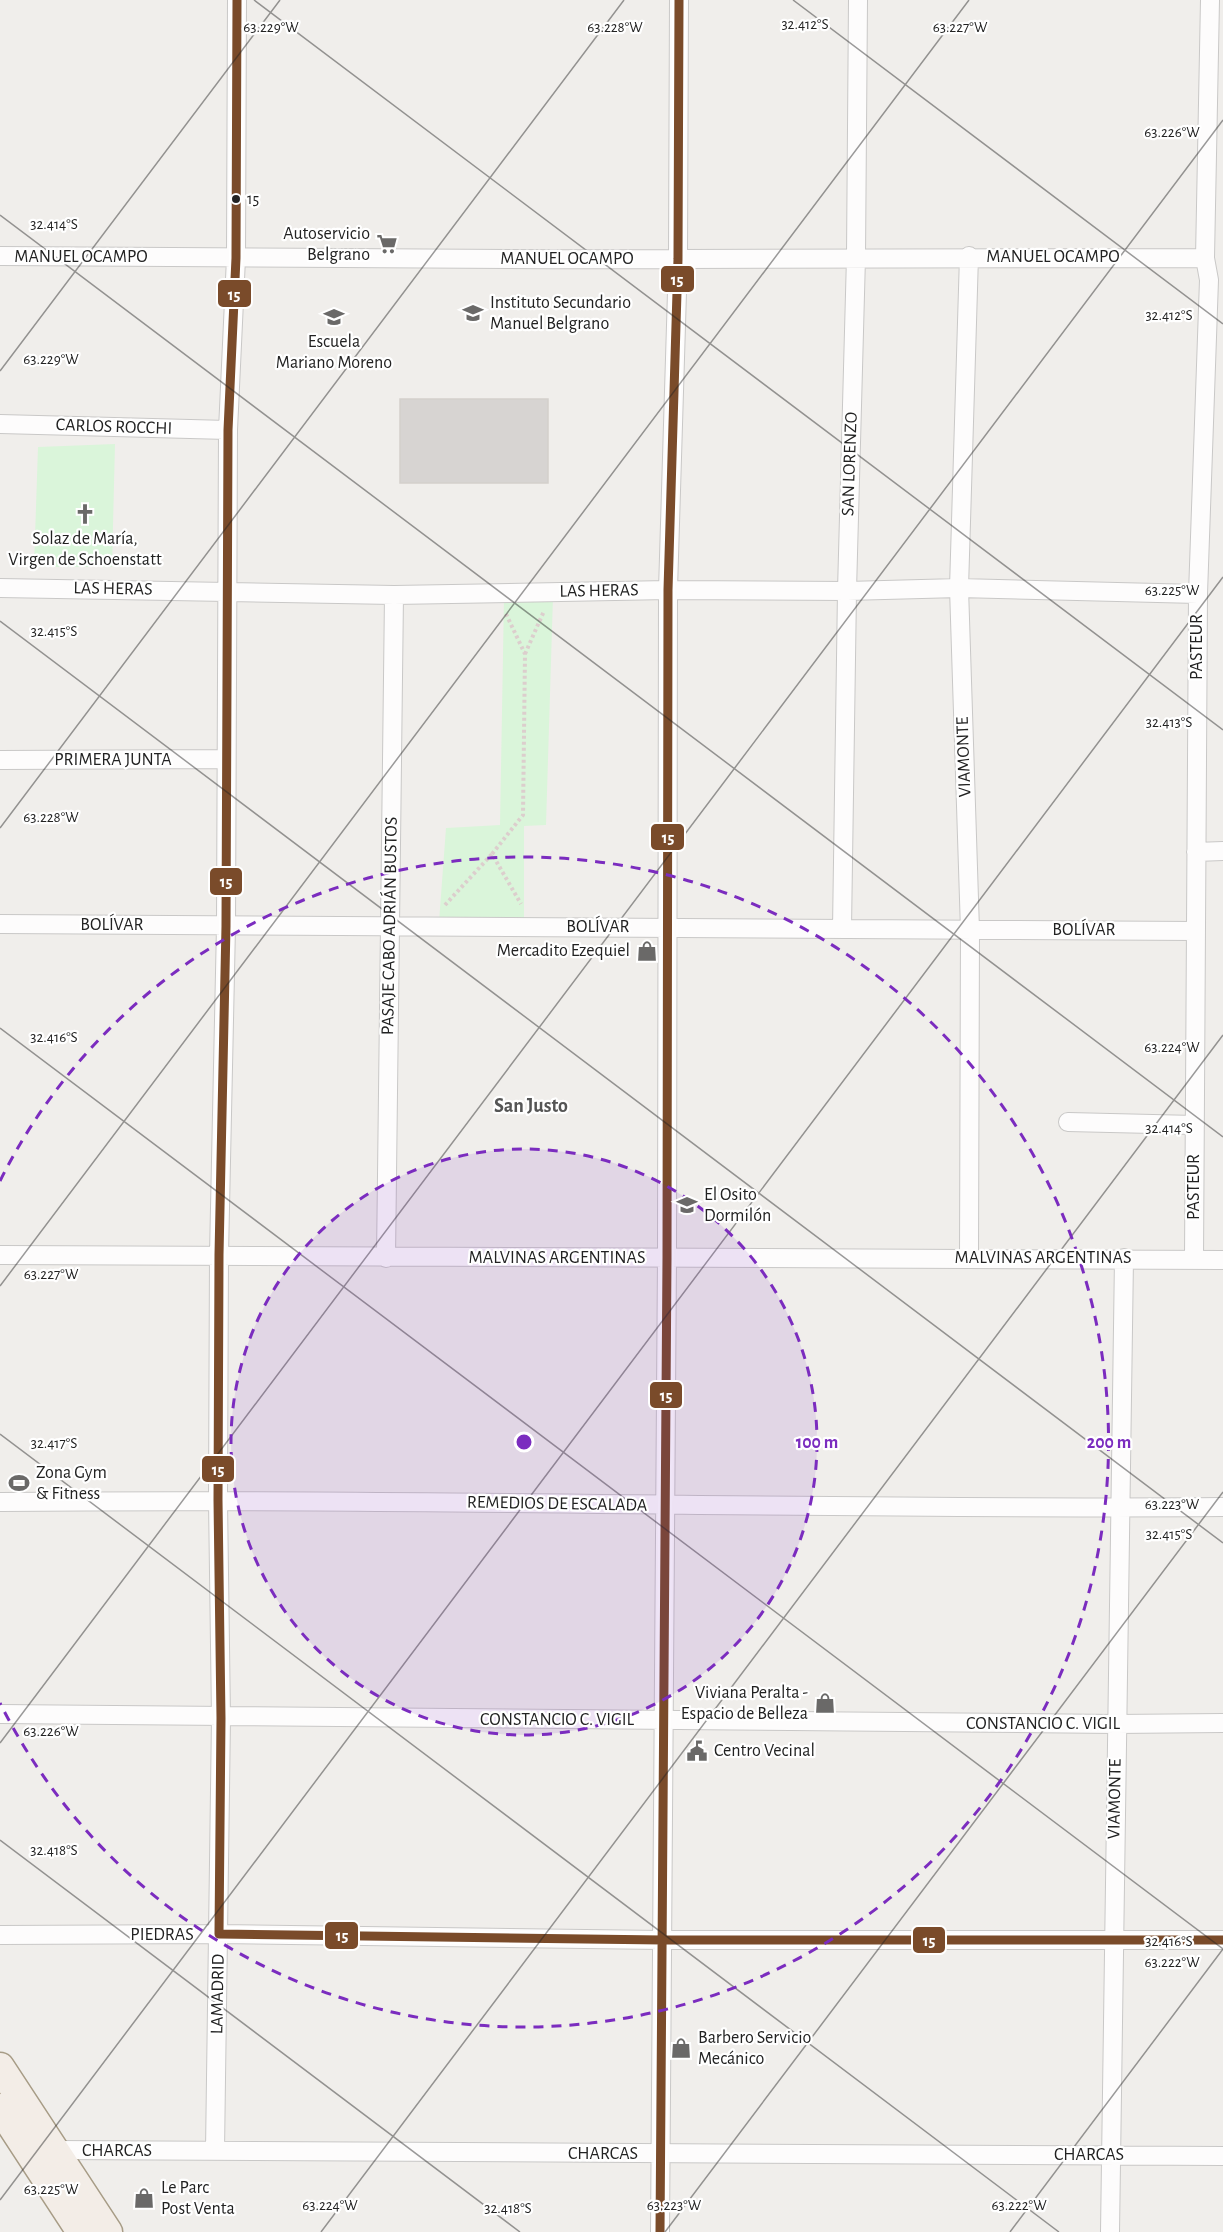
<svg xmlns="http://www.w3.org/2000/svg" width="1223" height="2232" viewBox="0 0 1223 2232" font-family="'Alegreya Sans',sans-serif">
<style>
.park{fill:#daf5da}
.building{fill:#d7d4d2;stroke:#d3d0cc;stroke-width:1.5}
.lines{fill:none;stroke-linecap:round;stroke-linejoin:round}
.street-casing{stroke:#c9c8c7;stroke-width:20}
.primary-casing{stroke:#a79c86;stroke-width:31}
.path{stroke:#dccecd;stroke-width:4;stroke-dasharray:3 3;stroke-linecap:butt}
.street{stroke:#fdfcfc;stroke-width:18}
.primary{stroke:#f3ede7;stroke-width:28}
.bus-1-casing{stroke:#fff;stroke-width:14}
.bus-1{stroke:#7a4b2a;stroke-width:9}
.ticks{fill:none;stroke:#222;stroke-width:1.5;stroke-opacity:0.45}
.ring{fill:none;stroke:#7b2cbf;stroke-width:3;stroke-dasharray:10 8}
.bus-dot{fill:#222;stroke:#fff;stroke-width:2}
.labels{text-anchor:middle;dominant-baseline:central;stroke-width:4.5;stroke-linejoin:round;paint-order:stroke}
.bus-label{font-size:16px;fill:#222;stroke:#fff;text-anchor:start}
.poi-label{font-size:18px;fill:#222;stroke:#fff;text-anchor:start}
.street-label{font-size:18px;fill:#222;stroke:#fff}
.neighbourhood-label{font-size:20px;font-weight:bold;fill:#555;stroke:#fff}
.ticks-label{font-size:15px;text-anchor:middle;fill:#222;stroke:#fff;stroke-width:4.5;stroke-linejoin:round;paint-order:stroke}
.centre{fill:#7b2cbf;stroke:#fff;stroke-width:3}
.ring-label{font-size:18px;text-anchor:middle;font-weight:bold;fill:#7b2cbf;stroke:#fff;stroke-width:4.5;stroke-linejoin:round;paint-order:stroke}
.line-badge{stroke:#fff;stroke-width:2}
.badge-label{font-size:16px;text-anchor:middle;font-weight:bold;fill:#fff}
</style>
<rect width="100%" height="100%" fill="#f0eeeb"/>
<path class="park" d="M115,444l-3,123h-78l4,-120z
M553,596l-7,229 -22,1v95l-85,1 7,-94 54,-3 4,-228z"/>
<path class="building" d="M400,399h148v84h-148z"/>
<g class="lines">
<g class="street-casing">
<path id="street" d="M0,256c226,2 452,4 678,3 176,-1 352,-2 527,-1
M0,424l228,6
M0,588l394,7 274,-5 179,1 112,-3 239,6
M0,760l226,-1
M1196,852l27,-1
M0,924l1196,7
M842,929l5,-338 9,-334 2,-257
M1068,1122l127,3
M0,1255l1223,5
M386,1258l8,-663
M969,1258l1,-328 -11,-342 10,-332
M1194,1259l4,-665 11,-314 -4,-22 5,-258
M0,1502c408,-4 815,8 1223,5
M0,1714l1116,10 107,-1
M0,1935l219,-1 443,6h561
M54,2150l1169,6
M215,2151l6,-433 -3,-218 1,-245 7,-329 2,-496 8,-172 1,-258
M660,2232l7,-974 1,-668 10,-331 1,-259
M1110,2232l14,-974"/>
</g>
<g class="primary-casing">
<path id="primary" d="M0,2067l108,165
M0,2108l81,124"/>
</g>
<path class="path" d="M506,614l19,40 -2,161 -31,39 29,50
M525,654l19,-43
M445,905l47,-51"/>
<use href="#street" class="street"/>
<use href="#primary" class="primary"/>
<g class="bus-1-casing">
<path id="bus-1" d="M237,0l-1,258 -8,172 -2,496 -7,329 -1,245 3,218 -2,216 443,6h561
M660,2232l7,-974 1,-668 10,-331 1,-259"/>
</g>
<use href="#bus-1" class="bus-1"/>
</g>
<path class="ticks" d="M254,0l969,730M793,0l430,324M0,215l1223,922M0,371l280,-371M0,621l1223,922M0,828l624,-828M0,1028l1223,921M0,1286l969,-1286M0,1434l1059,798M0,1743l1223,-1623M0,1840l520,392M0,2200l1223,-1623M321,2232l902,-1197M665,2232l558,-740M1010,2232l213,-283"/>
<circle cx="524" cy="1442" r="293" fill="#7b2cbf" fill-opacity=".12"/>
<g class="ring">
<circle cx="524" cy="1442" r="293"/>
<path d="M0 1181A585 585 0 1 1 0 1703"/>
</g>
<defs>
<g id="supermarket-bare" transform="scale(1.62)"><path d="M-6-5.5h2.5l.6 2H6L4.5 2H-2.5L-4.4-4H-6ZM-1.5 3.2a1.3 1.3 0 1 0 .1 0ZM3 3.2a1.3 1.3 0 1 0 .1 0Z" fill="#6a6968" stroke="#fff" stroke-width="2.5" paint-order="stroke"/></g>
<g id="school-bare" transform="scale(1.62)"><path d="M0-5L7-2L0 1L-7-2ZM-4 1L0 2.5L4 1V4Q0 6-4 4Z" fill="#6a6968" stroke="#fff" stroke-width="2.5" paint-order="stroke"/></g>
<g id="church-bare" transform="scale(1.62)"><path d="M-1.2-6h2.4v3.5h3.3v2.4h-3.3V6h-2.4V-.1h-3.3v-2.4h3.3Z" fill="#6a6968" stroke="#fff" stroke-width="2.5" paint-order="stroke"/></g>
<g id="shop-bare" transform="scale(1.62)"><path d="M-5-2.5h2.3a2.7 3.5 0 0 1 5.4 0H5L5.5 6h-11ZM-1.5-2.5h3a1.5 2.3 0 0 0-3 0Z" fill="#6a6968" stroke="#fff" stroke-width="2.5" paint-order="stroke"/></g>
<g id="stadium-bare" transform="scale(1.62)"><path d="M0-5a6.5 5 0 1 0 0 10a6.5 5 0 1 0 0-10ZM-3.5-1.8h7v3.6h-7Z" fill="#6a6968" stroke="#fff" stroke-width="2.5" paint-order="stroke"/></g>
<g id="civic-bare" transform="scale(1.62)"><path d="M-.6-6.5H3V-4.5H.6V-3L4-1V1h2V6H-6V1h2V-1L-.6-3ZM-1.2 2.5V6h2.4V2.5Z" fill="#6a6968" stroke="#fff" stroke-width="2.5" paint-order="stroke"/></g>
</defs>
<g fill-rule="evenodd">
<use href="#supermarket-bare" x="387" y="244"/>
<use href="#school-bare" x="473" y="313"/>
<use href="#school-bare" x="334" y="317"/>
<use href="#church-bare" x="85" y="514"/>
<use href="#shop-bare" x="647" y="951"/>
<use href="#school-bare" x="687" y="1205"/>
<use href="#stadium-bare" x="19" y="1483"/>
<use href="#shop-bare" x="825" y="1703"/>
<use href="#civic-bare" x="697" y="1751"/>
<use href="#shop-bare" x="681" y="2048"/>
<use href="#shop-bare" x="144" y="2198"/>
</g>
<circle class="bus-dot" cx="236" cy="199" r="5"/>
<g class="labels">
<g class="bus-label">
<text x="247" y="199">15</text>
</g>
<g class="poi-label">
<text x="370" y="234" text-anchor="end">Autoservicio<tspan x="370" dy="21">Belgrano</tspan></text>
<text x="490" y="303">Instituto Secundario<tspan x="490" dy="21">Manuel Belgrano</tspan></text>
<text x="334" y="342" text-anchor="middle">Escuela<tspan x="334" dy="21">Mariano Moreno</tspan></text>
<text x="85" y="539" text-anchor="middle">Solaz de María,<tspan x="85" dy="21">Virgen de Schoenstatt</tspan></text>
<text x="630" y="951" text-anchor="end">Mercadito Ezequiel</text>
<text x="704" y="1195">El Osito<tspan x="704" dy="21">Dormilón</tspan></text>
<text x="36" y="1473">Zona Gym<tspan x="36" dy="21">&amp; Fitness</tspan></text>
<text x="808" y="1693" text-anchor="end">Viviana Peralta -<tspan x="808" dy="21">Espacio de Belleza</tspan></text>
<text x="714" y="1751">Centro Vecinal</text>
<text x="698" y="2038">Barbero Servicio<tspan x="698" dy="21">Mecánico</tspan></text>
<text x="161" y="2188">Le Parc<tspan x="161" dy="21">Post Venta</tspan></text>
</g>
<g class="street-label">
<text x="81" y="257">MANUEL OCAMPO</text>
<text x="1053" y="257">MANUEL OCAMPO</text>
<text x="567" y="259">MANUEL OCAMPO</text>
<text transform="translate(114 427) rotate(2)">CARLOS ROCCHI</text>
<text transform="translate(850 464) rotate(-88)">SAN LORENZO</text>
<text transform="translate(113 589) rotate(1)">LAS HERAS</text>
<text transform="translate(599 591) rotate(-1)">LAS HERAS</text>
<text transform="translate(1197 647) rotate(-90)">PASTEUR</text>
<text transform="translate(964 757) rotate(-92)">VIAMONTE</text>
<text x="113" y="760">PRIMERA JUNTA</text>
<text x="112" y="925">BOLÍVAR</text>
<text transform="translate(390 926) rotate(-89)">PASAJE CABO ADRIÁN BUSTOS</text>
<text x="598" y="927">BOLÍVAR</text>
<text x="1084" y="930">BOLÍVAR</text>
<text transform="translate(1194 1187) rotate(-90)">PASTEUR</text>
<text x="557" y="1258">MALVINAS ARGENTINAS</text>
<text x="1043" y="1258">MALVINAS ARGENTINAS</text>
<text transform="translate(557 1504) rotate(1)">REMEDIOS DE ESCALADA</text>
<text x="557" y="1720">CONSTANCIO C. VIGIL</text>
<text x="1043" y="1724">CONSTANCIO C. VIGIL</text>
<text transform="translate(1115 1799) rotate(-89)">VIAMONTE</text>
<text x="162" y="1935">PIEDRAS</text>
<text transform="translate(218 1994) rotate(-89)">LAMADRID</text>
<text x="117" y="2151">CHARCAS</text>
<text x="603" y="2154">CHARCAS</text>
<text x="1089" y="2155">CHARCAS</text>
</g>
<g class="neighbourhood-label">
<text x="531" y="1106">San Justo</text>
</g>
</g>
<g class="ticks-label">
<text x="805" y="29">32.412°S</text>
<text x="271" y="32">63.229°W</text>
<text x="615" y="32">63.228°W</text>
<text x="960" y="32">63.227°W</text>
<text x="1172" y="137">63.226°W</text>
<text x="54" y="229">32.414°S</text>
<text x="1169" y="320">32.412°S</text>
<text x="51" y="364">63.229°W</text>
<text x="1172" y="595">63.225°W</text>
<text x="54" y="636">32.415°S</text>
<text x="1169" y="727">32.413°S</text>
<text x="51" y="822">63.228°W</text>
<text x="54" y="1042">32.416°S</text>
<text x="1172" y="1052">63.224°W</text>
<text x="1169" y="1133">32.414°S</text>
<text x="51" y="1279">63.227°W</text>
<text x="54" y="1448">32.417°S</text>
<text x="1172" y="1509">63.223°W</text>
<text x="1169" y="1539">32.415°S</text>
<text x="51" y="1736">63.226°W</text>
<text x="54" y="1855">32.418°S</text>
<text x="1169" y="1946">32.416°S</text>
<text x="1172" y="1967">63.222°W</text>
<text x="51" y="2194">63.225°W</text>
<text x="330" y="2210">63.224°W</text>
<text x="674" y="2210">63.223°W</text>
<text x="1019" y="2210">63.222°W</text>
<text x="508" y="2213">32.418°S</text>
</g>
<circle cx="524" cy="1442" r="9" class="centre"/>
<g class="ring-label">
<text x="817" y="1448">100 m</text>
<text x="1109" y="1448">200 m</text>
</g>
<g class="line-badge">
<rect x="660" y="265" width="35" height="28" rx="6" fill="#7a4b2a"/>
<rect x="217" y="279" width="35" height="29" rx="6" fill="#7a4b2a"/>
<rect x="650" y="823" width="35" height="28" rx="6" fill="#7a4b2a"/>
<rect x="209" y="867" width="34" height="29" rx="6" fill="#7a4b2a"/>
<rect x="649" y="1381" width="34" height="28" rx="6" fill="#7a4b2a"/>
<rect x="201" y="1455" width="34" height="28" rx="6" fill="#7a4b2a"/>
<rect x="324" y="1921" width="35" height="29" rx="6" fill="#7a4b2a"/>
<rect x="912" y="1926" width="34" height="28" rx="6" fill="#7a4b2a"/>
</g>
<g class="badge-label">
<text x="677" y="285">15</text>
<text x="234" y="300">15</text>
<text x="668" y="843">15</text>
<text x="226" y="887">15</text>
<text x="666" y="1401">15</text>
<text x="218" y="1475">15</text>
<text x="342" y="1941">15</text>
<text x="929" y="1946">15</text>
</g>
</svg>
